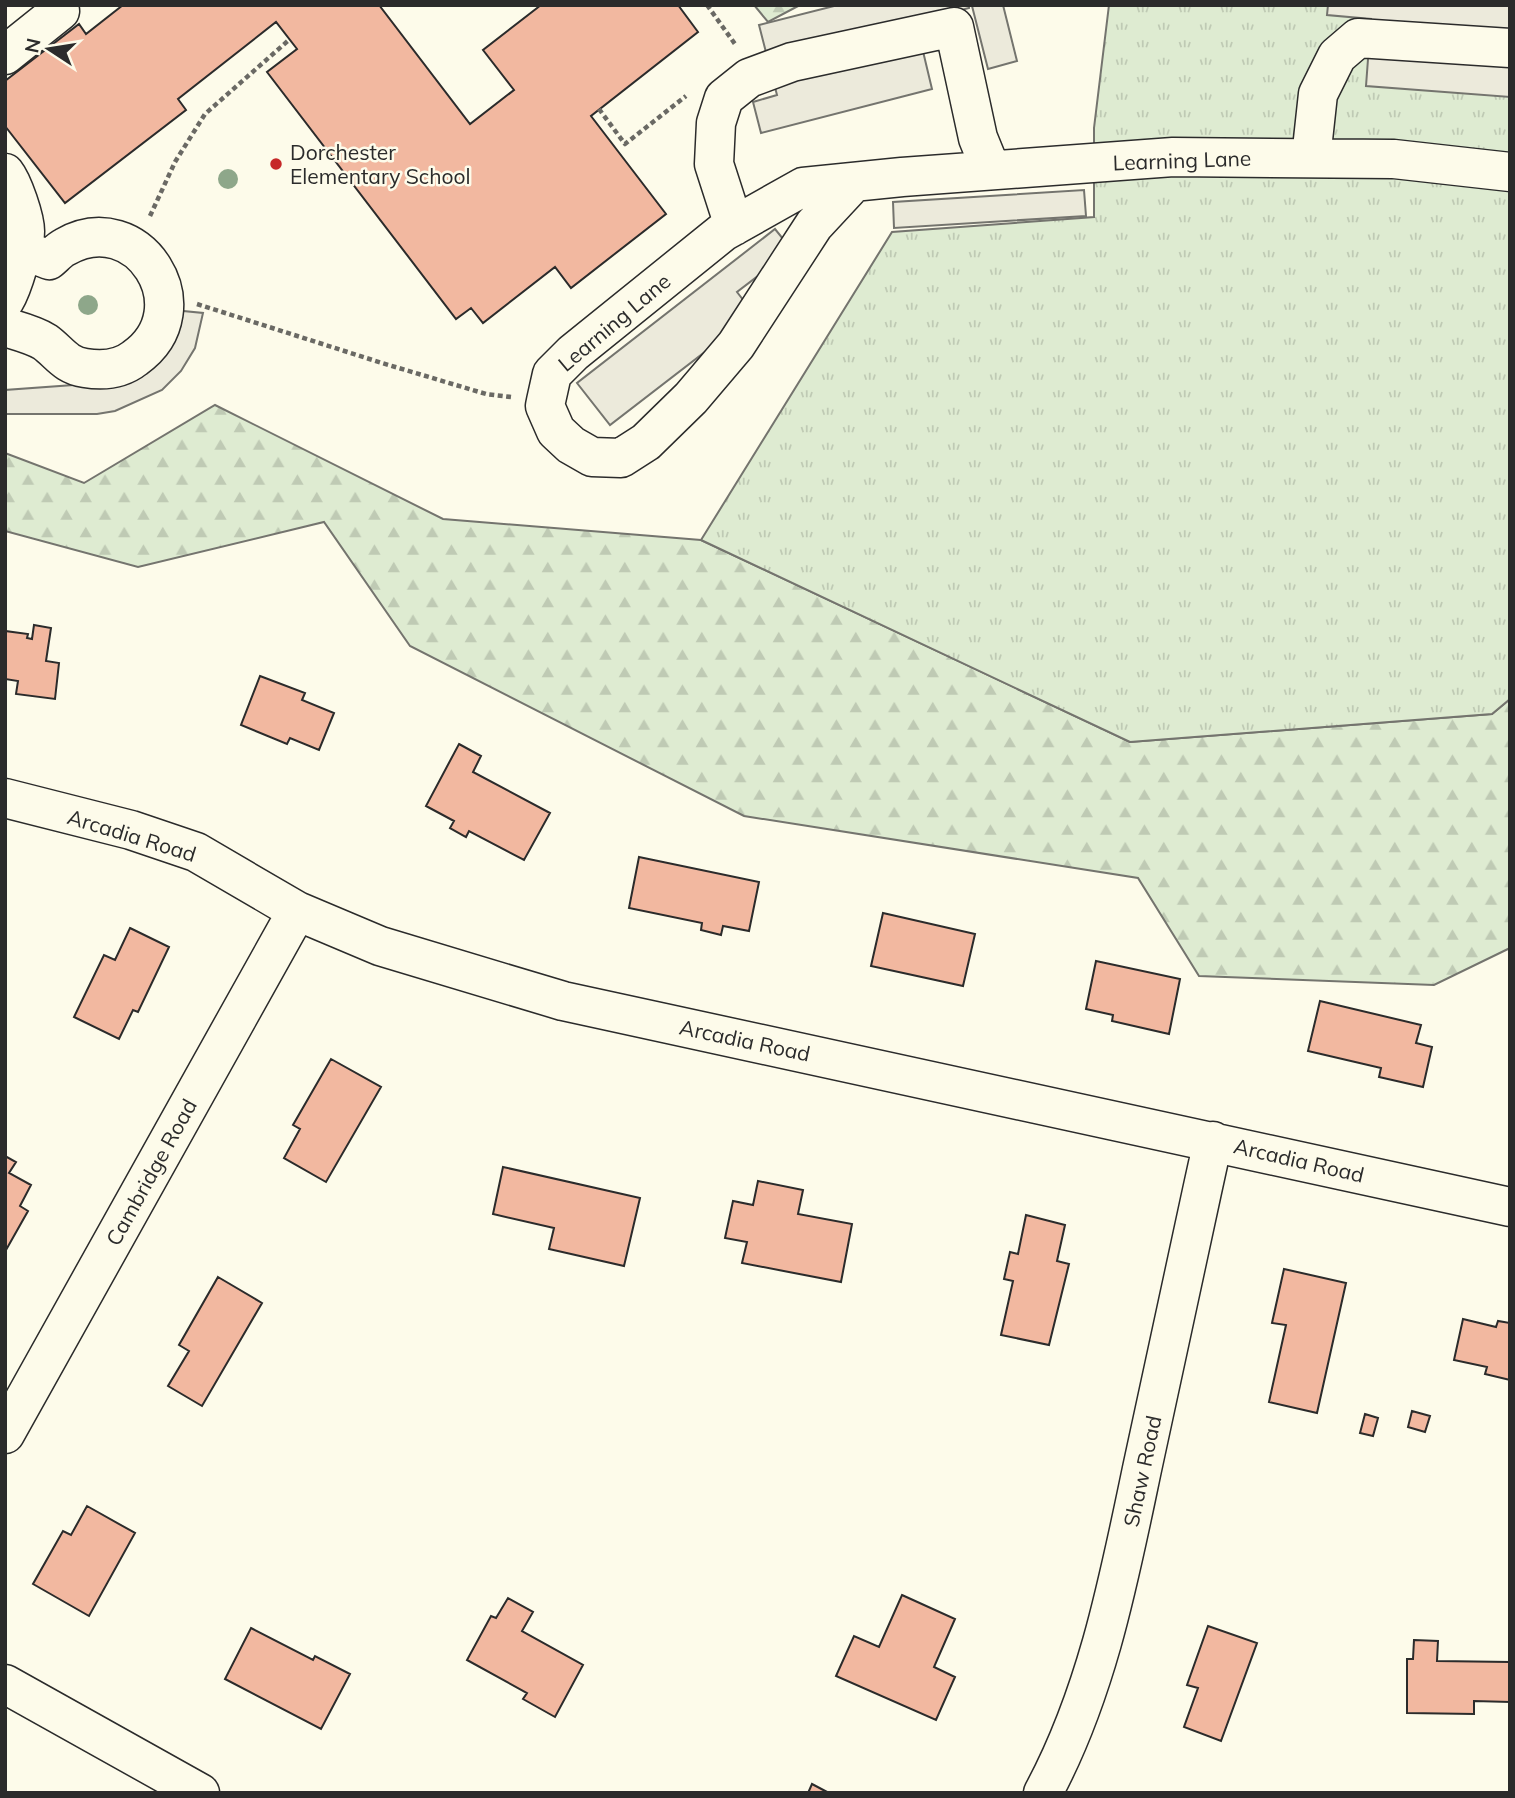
<svg xmlns="http://www.w3.org/2000/svg" width="1515" height="1798" viewBox="0 0 1515 1798" font-family="Mulish,sans-serif">
<style>
.forest{fill:url(#forest-firs);stroke:#74746e;stroke-width:2}
.park{fill:url(#park-tufts);stroke:#74746e;stroke-width:2}
.parking{fill:#eceadb;stroke:#74746e;stroke-width:2}
.building{fill:#f2b8a0;stroke:#2b2b2b;stroke-width:2}
.lines{fill:none;stroke-linecap:round;stroke-linejoin:round}
.minor-casing{stroke:#2b2b2b;stroke-width:41}
.path{stroke:#6a6964;stroke-width:4.5;stroke-dasharray:5 3.5;stroke-linecap:butt}
.minor{stroke:#fdfbea;stroke-width:38}
.tree{fill:#8ea78a}
.poi-dot{fill:#c62828;stroke:#fdfbea;stroke-width:2.5}
.labels{text-anchor:middle;dominant-baseline:central;stroke-width:5;stroke-linejoin:round;paint-order:stroke}
.poi-label{font-size:21px;fill:#2b2b2b;stroke:#fdfbea;text-anchor:start}
.street-label{font-size:21px;fill:#2b2b2b;stroke:#fdfbea}
</style>
<defs>
<pattern id="forest-firs" width="22" height="20" patternUnits="userSpaceOnUse" patternTransform="scale(1.75)"><rect width="22" height="20" fill="#deebd1"/><path d="M5 1l3.5 6h-7zM16 11l3.5 6h-7z" fill="#bfcab4"/></pattern>
<pattern id="park-tufts" width="24" height="20" patternUnits="userSpaceOnUse" patternTransform="scale(1.75)"><rect width="24" height="20" fill="#deebd1"/><path d="M3 7l-1-3M5 7V3M7 7l1-3M15 17l-1-3M17 17v-4M19 17l1-3" fill="none" stroke="#bfcab4"/></pattern>
</defs>
<rect width="100%" height="100%" fill="#fdfbea"/>
<path class="forest" d="M754,5h46l-32,17z
M215,405l228,114 258,21 429,202 362,-28 18,-15v249l-76,37 -235,-9 -61,-98 -394,-62 -334,-170 -86,-124 -186,45 -133,-36v-78l79,30z"/>
<path class="park" d="M1109,5h401v694l-18,15 -362,28 -429,-202 191,-308 202,-15v-89z"/>
<path class="parking" d="M838,5h131v3l-53,14 16,67 -171,44 -8,-31 24,-7 -18,-70z
M976,5h27l14,56 -29,8 -16,-63z
M1328,5h182v92l-144,-11 5,-67 -44,-4z
M1084,190l2,26 -192,12 -1,-26z
M775,229l17,21 -55,42 17,22 -144,111 -33,-42z
M173,310l30,3 -8,35 -14,23 -19,19 -47,21 -18,3h-92v-24l96,-7z"/>
<path class="building" d="M123,5h256l91,119 44,-34 -31,-40 58,-45h137l20,27 -107,84 75,98 -95,74 -16,-21 -72,56 -12,-15 -15,11 -189,-247 30,-23 -21,-27 -98,77 8,11 -121,93 -60,-77v-45l74,-57 7,10z
M34,625l17,3 -5,33 13,2 -4,36 -39,-5 2,-13 -13,-2v-48l23,3 -1,4 5,1z
M260,676l45,17 -3,7 32,13 -15,37 -29,-12 -3,6 -46,-19z
M459,744l22,12 -8,16 77,41 -26,47 -55,-29 -3,6 -16,-9 4,-7 -28,-15z
M639,857l120,25 -10,49 -26,-5 -2,9 -20,-5 1,-7 -73,-15z
M883,913l92,21 -12,52 -92,-20z
M130,928l39,19 -31,65 -5,-2 -14,29 -45,-22 30,-62 11,5z
M1096,961l84,18 -11,55 -57,-13 1,-6 -27,-6z
M1320,1001l101,24 -5,18 16,4 -9,40 -44,-10 2,-9 -73,-17z
M331,1059l50,28 -55,95 -42,-24 16,-29 -7,-4z
M5,1156l11,6 -7,11 22,12 -11,21 8,5 -22,39z
M503,1167l137,31 -16,68 -75,-17 5,-21 -61,-14z
M758,1181l45,9 -5,24 54,10 -11,58 -99,-19 5,-21 -22,-4 8,-37 20,4z
M1026,1215l39,10 -8,36 12,3 -20,81 -48,-10 12,-54 -9,-2 6,-27 8,2z
M1284,1269l62,14 -29,130 -48,-11 17,-77 -14,-2z
M218,1277l44,26 -60,103 -34,-20 21,-35 -10,-6z
M1463,1319l33,8 2,-6 12,2v57l-25,-6 2,-7 -33,-7z
M1412,1411l18,5 -5,16 -17,-5z
M1365,1414l13,4 -5,18 -13,-3z
M87,1506l48,27 -46,83 -56,-32 30,-53 8,4z
M902,1595l53,24 -21,48 21,10 -19,43 -100,-44 18,-40 25,11z
M508,1598l25,14 -11,19 61,34 -28,52 -32,-18 4,-6 -60,-33 24,-44 5,2z
M1208,1626l49,17 -36,98 -37,-14 14,-39 -11,-3z
M251,1628l62,32 2,-4 35,18 -29,55 -96,-50z
M1414,1640l24,1 -1,20 73,1v40l-36,-1v13l-67,-1v-54h6z
M812,1784l17,9h-21z"/>
<g class="lines">
<g class="minor-casing">
<path id="minor" d="M5,55l55,-44
M1311,158l7,-64 19,-38 21,-18 152,10
M5,173c8,10 20,45 20,58 0,15 -12,56 -20,69
M854,182l-40,43 -78,120 -45,53 -45,44 -25,16 -29,-1 -21,-12 -15,-14 -11,-25 1,-5 6,-27 21,-21 150,-121 80,-45 99,-10 271,-20 221,2 116,13
M734,226l-20,-62 2,-41 8,-25 25,-20 43,-16 162,-35 24,111 13,32
M5,327c13,4 29,8 40,15 14,10 20,23 40,26 18,3 36,1 50,-10 69,-49 3,-153 -70,-111 -6,3 -11,9 -16,13l-28,-11
M5,798l126,32 65,22 101,59 83,35 183,55 947,206
M5,1434l292,-523
M5,1684l195,109
M1043,1793c54,-100 76,-214 99,-324 24,-110 47,-219 71,-328"/>
</g>
<path class="path" d="M707,5l28,39
M599,109l26,35 61,-48
M150,216l25,-54 30,-48 85,-75
M197,304l185,59 104,31 25,3"/>
<use href="#minor" class="minor"/>
</g>
<g class="tree">
<circle cx="228" cy="179" r="10"/>
<circle cx="88" cy="305" r="10"/>
</g>
<circle class="poi-dot" cx="276" cy="164" r="7"/>
<g class="labels">
<g class="poi-label">
<text x="290" y="152">Dorchester<tspan x="290" dy="24">Elementary School</tspan></text>
</g>
<g class="street-label">
<text transform="translate(1182 160) rotate(-2)">Learning Lane</text>
<text transform="translate(614 322) rotate(-40)">Learning Lane</text>
<text transform="translate(132 835) rotate(17)">Arcadia Road</text>
<text transform="translate(745 1040) rotate(12)">Arcadia Road</text>
<text transform="translate(1299 1160) rotate(13)">Arcadia Road</text>
<text transform="translate(151 1172) rotate(-61)">Cambridge Road</text>
<text transform="translate(1142 1471) rotate(-78)">Shaw Road</text>
</g>
</g>
<rect width="1515" height="1798" fill="none" stroke="#2b2b2b" stroke-width="14"/>
<g transform="translate(49 49) rotate(282)" stroke="#fdfbea" stroke-width="5" paint-order="stroke">
<path d="M0-5L12 26L0 18L-12 26Z" fill="#2b2b2b"/>
<text y="-10" font-size="19" font-weight="bold" text-anchor="middle" fill="#2b2b2b">N</text>
</g>
</svg>
